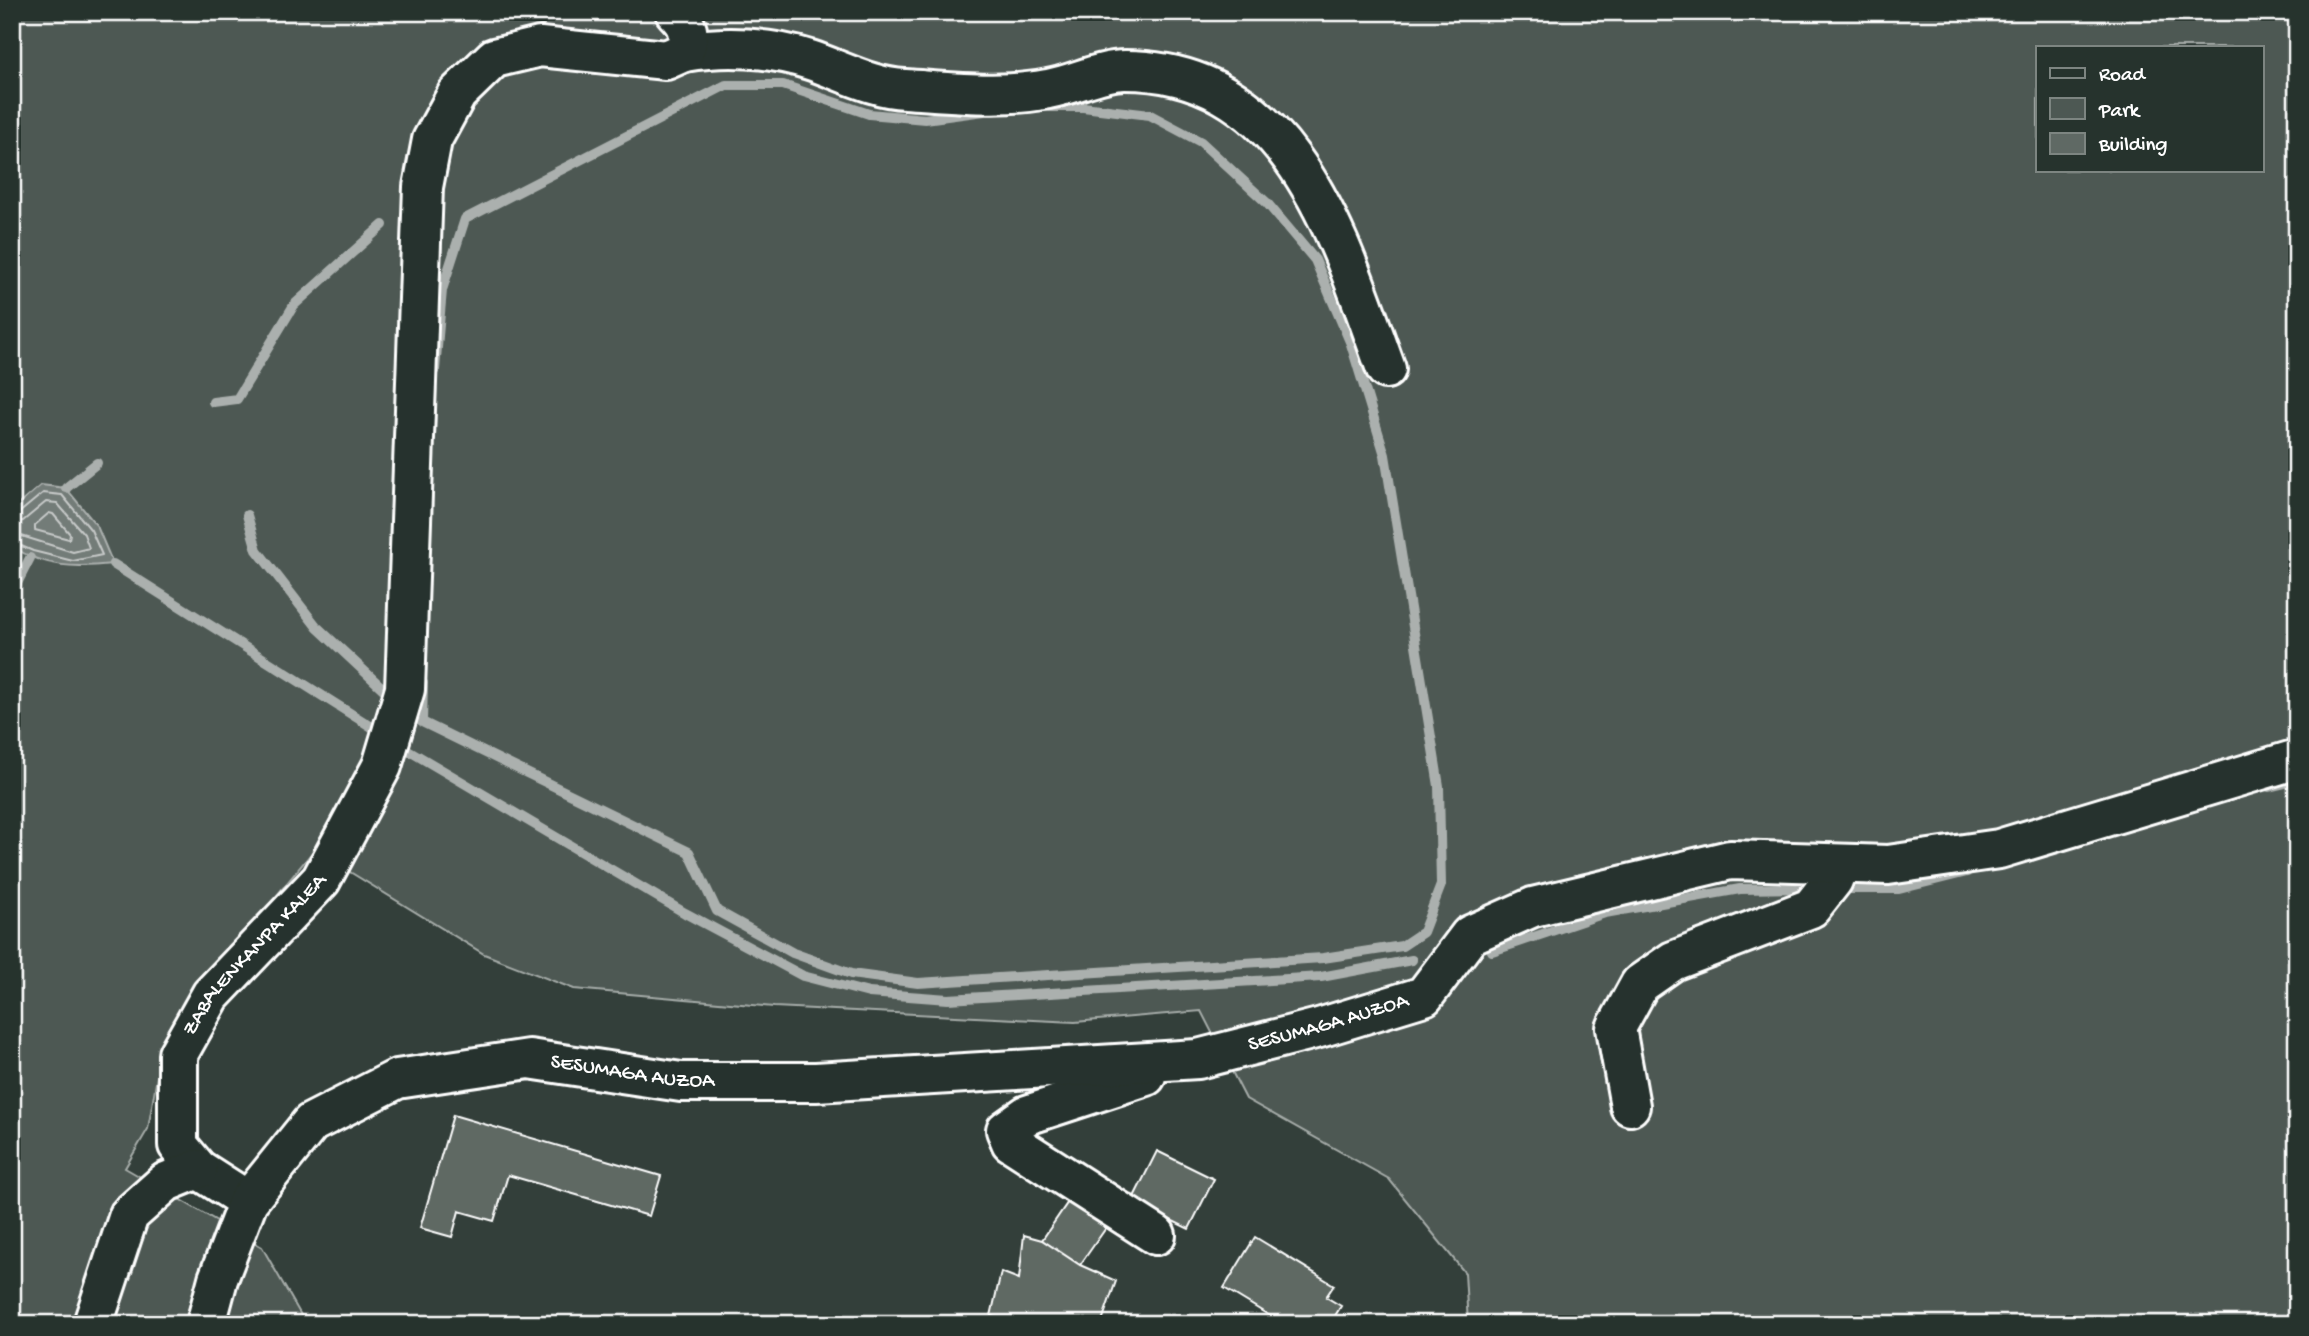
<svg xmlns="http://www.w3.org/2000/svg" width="2309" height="1336" viewBox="0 0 2309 1336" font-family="'Gochi Hand',sans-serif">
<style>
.green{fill:#4d5853;stroke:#a6aca9;stroke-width:2;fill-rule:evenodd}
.water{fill:#737b78;stroke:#abb0ae;stroke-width:2}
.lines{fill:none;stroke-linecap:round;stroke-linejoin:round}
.shore{stroke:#c7cac9;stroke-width:2}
.stream{stroke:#abb0ae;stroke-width:10}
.building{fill:#5f6964;stroke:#fff;stroke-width:2}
.minor-casing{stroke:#fff;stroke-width:44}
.minor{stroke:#26332d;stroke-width:38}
.labels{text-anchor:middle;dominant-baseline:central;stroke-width:5;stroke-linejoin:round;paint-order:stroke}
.street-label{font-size:21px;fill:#fff;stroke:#26332d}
</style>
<rect width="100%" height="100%" fill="#333f3a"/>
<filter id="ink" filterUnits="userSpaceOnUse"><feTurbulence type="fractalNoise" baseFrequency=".0143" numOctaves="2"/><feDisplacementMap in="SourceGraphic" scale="14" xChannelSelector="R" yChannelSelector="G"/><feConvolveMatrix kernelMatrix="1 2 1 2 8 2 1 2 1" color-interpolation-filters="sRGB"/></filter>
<g filter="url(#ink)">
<path class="green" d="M12,12h2285v1312h-829l-3,-51 -76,-94 -143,-80 -45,-88 -126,11 -301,-15 -200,-18 -90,-35 -170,-104 -63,77 -65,73 -27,65 -11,64 -23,39 137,79 44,77h-294zM2038,47h224v123h-224z"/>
<path class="water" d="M41,485l25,3 31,38 16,38c-39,4 -65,4 -101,-17v-37z"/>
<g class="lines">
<path class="shore" d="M49,513l4,1 17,20 -1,5 -34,-9v-5z
M12,514l7,-1 24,-20 19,2 29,35 11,25 -29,6 -40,-10 -21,-9
M12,523l11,-2 23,-19 11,1 27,31 5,14 -16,4 -61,-19"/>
<path class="stream" d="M435,370l7,-80 23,-71 261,-134h57l86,29 56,5 59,-8
M213,402l24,-3 57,-94 89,-80
M66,488l31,-25
M247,515l10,35 60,77 76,71
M113,564l270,170
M12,593l18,-35
M406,709l16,13 267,130 28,59 76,42 58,21 67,9 405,-25 79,-12 21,-14 18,-47 -2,-99 -54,-331 -34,-111 -36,-84 -48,-57 -66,-61 -51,-27 -67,-8h-41
M422,722l1,-39
M396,743l289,170 118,63 66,17 79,6 373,-22 91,-17
M2269,787l28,-7
M1838,889h61l68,-17
M1492,951l113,-38 135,-24 75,-1"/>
</g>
<path class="building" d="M453,1115l208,61 -12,40 -141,-41 -14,46 -35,-10 -7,26 -32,-9z
M1157,1151l57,28 -25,50 -57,-28z
M1070,1199l38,26 -28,40 -38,-25z
M1024,1235l18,5 38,25 36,16 -15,43h-81l-29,-8 10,-44 18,7z
M1255,1237l79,48 -8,12 15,9 -11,18h-47l-59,-36z"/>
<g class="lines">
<g class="minor-casing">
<g id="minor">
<path d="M684,52c41,-7 86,-5 126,8 30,10 63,28 95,29 47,3 97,9 143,0 25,-4 52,-19 77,-19 168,0 214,170 261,299"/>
<path d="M1146,1076l-119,39 -21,15 5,12 145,93"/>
<path d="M1630,1106l-14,-78 24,-44 33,-23 138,-53 22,-28 6,-15"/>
<path id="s1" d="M248,1201l-50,-32 -20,-24v-91l33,-59 110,-115 61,-114 23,-77 18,-502 9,-47 25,-46 37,-36 46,-11 126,13 18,-8c7,-18 4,-27 -9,-40"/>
<path d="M93,1324l36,-109 37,-33 32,-13"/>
<path id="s2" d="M206,1324l12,-45 30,-78 63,-78 86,-44 132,-20 152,23h135l382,-23 121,-31 105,-32 46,-61 63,-28 197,-47 158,5 111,-16 298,-90"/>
</g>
</g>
<use href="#minor" class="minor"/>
</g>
</g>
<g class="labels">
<g class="street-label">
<text stroke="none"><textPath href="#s1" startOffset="308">ZABALENKANPA KALEA</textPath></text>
<text stroke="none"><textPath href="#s2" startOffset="1267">SESUMAGA AUZOA</textPath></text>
<text stroke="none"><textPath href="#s2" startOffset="565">SESUMAGA AUZOA</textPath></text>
</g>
</g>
<rect width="2309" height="1336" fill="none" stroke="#26332d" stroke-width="42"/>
<rect x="21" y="21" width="2267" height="1294" fill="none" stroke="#fff" stroke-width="2.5" filter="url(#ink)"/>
<rect x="2036" y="46" width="228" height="126" fill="#26332d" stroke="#7d8581" stroke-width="2"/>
<rect x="2050" y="68" width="35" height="10" fill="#26332d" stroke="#7d8581" stroke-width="2"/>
<text x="2099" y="80" font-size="21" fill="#ffffff">Road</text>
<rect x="2050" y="98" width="35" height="21" fill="#4d5853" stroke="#7d8581" stroke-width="2"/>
<text x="2099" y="116" font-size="21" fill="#ffffff">Park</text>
<rect x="2050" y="133" width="35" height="21" fill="#5f6964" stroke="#7d8581" stroke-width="2"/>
<text x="2099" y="150" font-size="21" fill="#ffffff">Building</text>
</svg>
